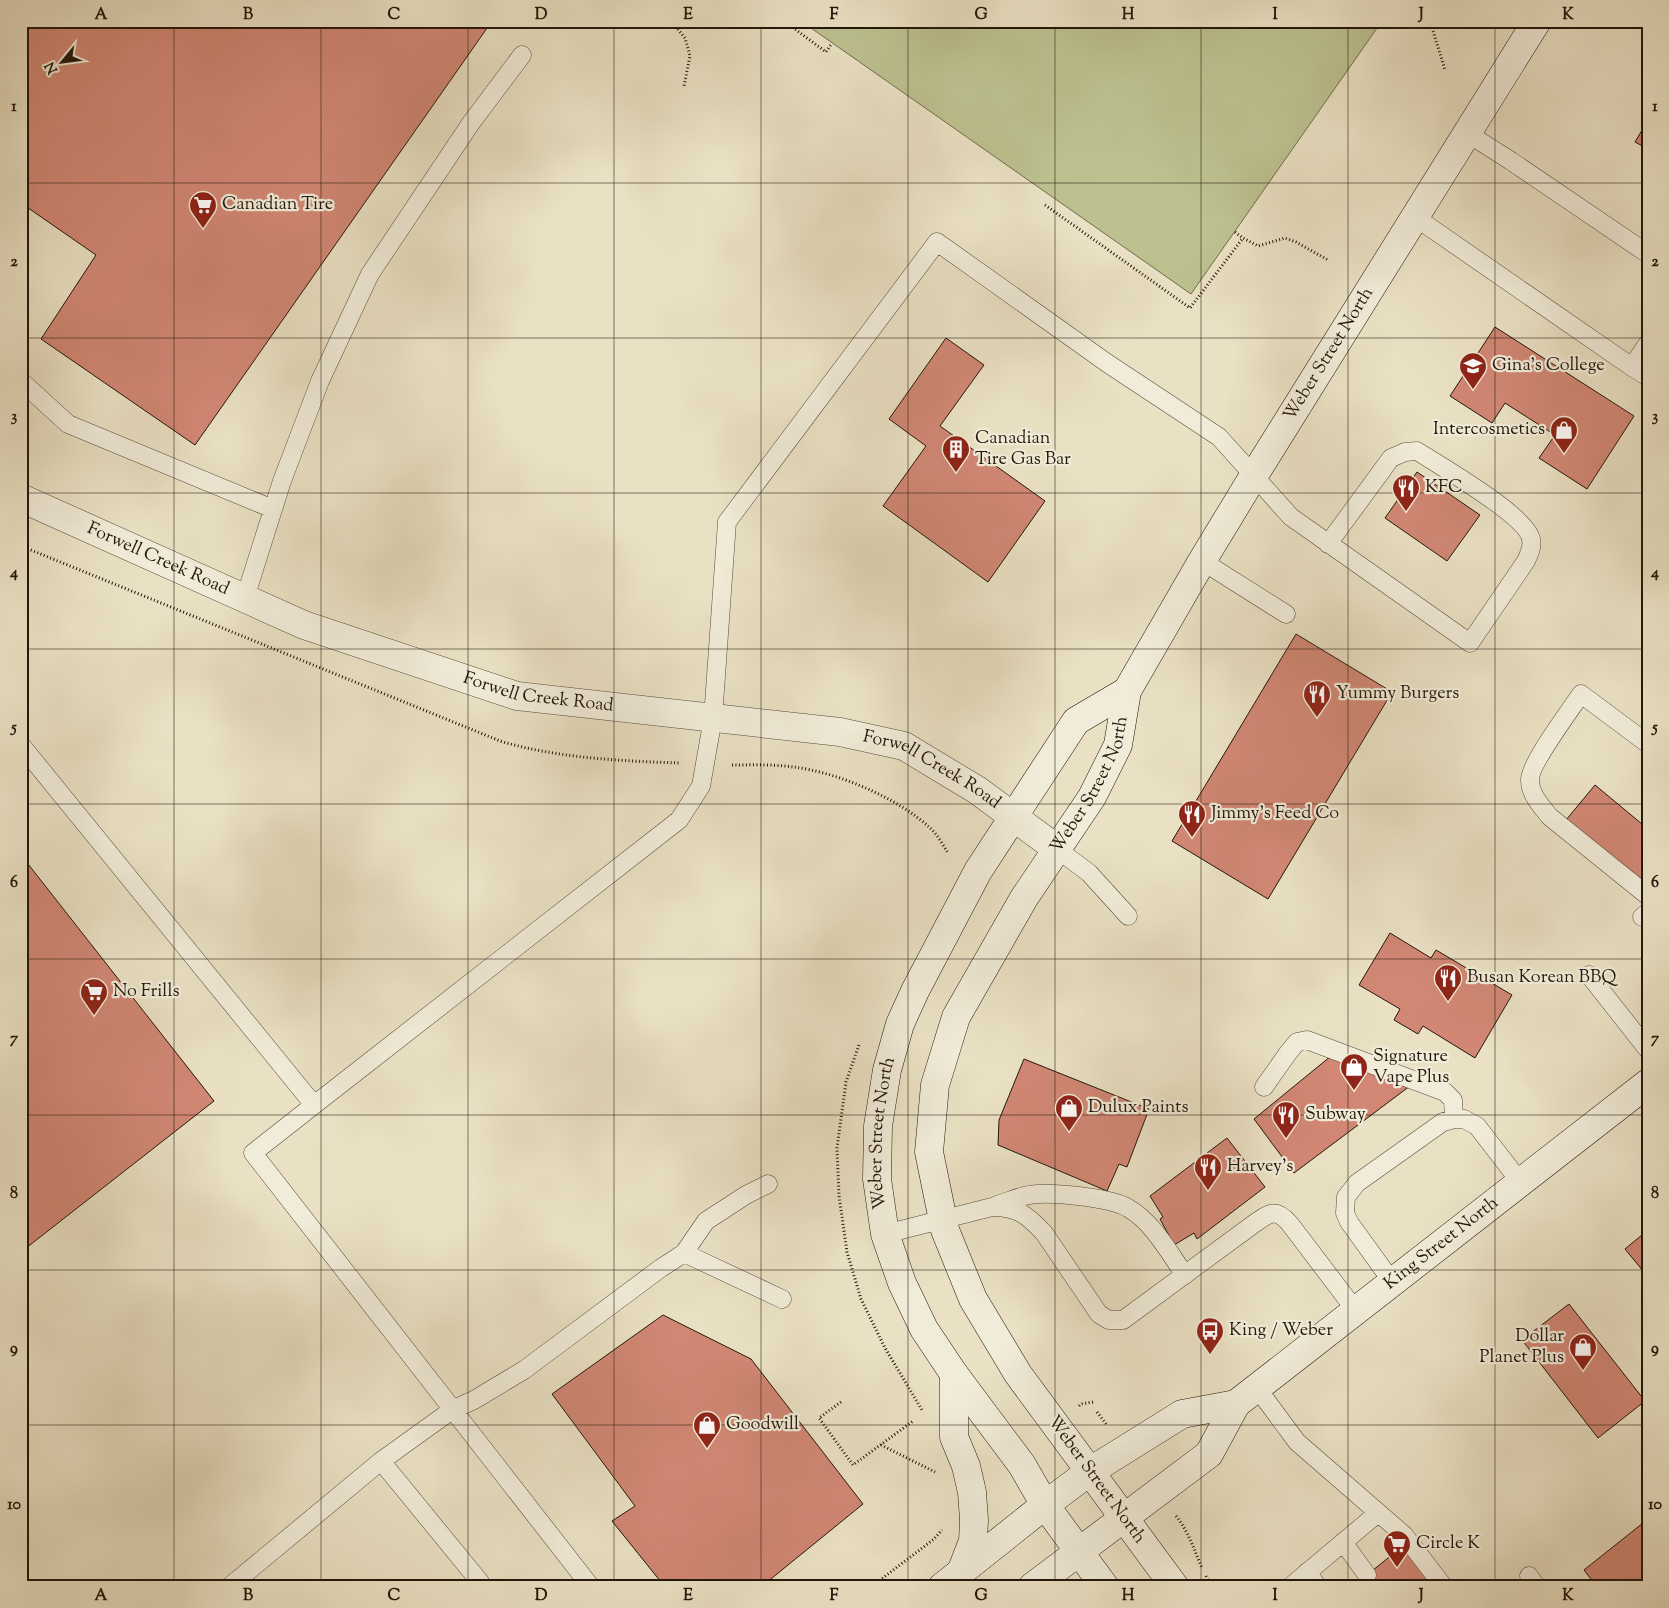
<svg xmlns="http://www.w3.org/2000/svg" width="1669" height="1608" viewBox="0 0 1669 1608" font-family="'Sorts Mill Goudy',serif">
<style>
.green{fill:#bdc190;stroke:#706c4e}
.building{fill:#d18774;stroke:#23160b}
.lines{fill:none;stroke-linecap:round;stroke-linejoin:round}
.lane-casing{stroke:#554939;stroke-width:19}
.street-casing{stroke:#554939;stroke-width:29}
.secondary-casing{stroke:#23160b;stroke-width:29}
.path{stroke:#23160b;stroke-width:3;stroke-dasharray:1 2.5;stroke-linecap:butt}
.lane{stroke:#f1ecd9;stroke-width:18}
.street{stroke:#f1ecd9;stroke-width:28}
.secondary{stroke:#f1ecd9;stroke-width:28}
.grid{fill:none;stroke:#23160b;stroke-width:1;stroke-opacity:0.55}
.labels{text-anchor:middle;dominant-baseline:central;stroke-width:4.5;stroke-linejoin:round;paint-order:stroke}
.poi-label{font-size:18px;fill:#23160b;stroke:#f1ecd9;text-anchor:start}
.street-label{font-size:18px;fill:#23160b;stroke:#f1ecd9}
.neatline{fill:none;stroke:#23160b;stroke-width:2}
.grid-label{font-size:16px;text-anchor:middle;font-weight:bold;fill:#23160b}
</style>
<rect width="100%" height="100%" fill="#eae1c4"/>
<filter id="stains"><feTurbulence type="fractalNoise" baseFrequency=".004" numOctaves="4"/><feColorMatrix values="0 0 0 0 .2 0 0 0 0 .09 0 0 0 0 .02 0 0 0 .5 -.17"/></filter>
<radialGradient id="worn" r=".72"><stop offset=".6" stop-color="#630" stop-opacity="0"/><stop offset="1" stop-color="#630" stop-opacity=".3"/></radialGradient>
<path class="green" d="M801,21h581l-191,273z"/>
<path class="building" d="M33,21h459l-297,424 -154,-106 55,-84 -75,-52v-165z
M1648,120v29l-13,-7z
M1495,327l139,89 -47,73 -48,-31 16,-23 -50,-32 -13,20 -42,-27z
M946,338l38,27 -44,61 105,75 -57,81 -105,-76 43,-60 -37,-27z
M1417,472l63,43 -33,46 -62,-43z
M1296,634l96,58 -124,207 -96,-58z
M1595,785l53,44v53l-2,3 -80,-65z
M21,855l193,246 -193,151z
M1390,933l41,25 5,-8 76,45 -37,63 -52,-32 -5,8 -24,-14 6,-11 -41,-24z
M1331,1056l79,30 -116,87 -40,-54z
M1024,1059l125,50 -22,58 -8,-3 -12,27 -109,-46 1,-25z
M1227,1138l38,49 -68,52 -3,-6 -20,12 -14,-26 3,-2 -13,-21z
M1648,1230v47l-23,-28z
M1569,1304l76,97 -47,37 -76,-98z
M663,1315l88,44 112,145 -102,83h-96l-53,-66 23,-15 -83,-112z
M1648,1519v62l-8,6h-43l-13,-17z
M1404,1545l33,42h-84l14,-12z"/>
<g class="lines">
<g class="lane-casing">
<path id="lane" d="M1467,133l44,28 137,93
M1415,217l217,150 16,-24
M1632,367l16,10
M21,381l47,43 205,85
M1202,561l84,53
M245,598l37,-117 38,-100 50,-107 101,-151 51,-68
M1648,744l-67,-50c-10,15 -52,71 -51,86 0,15 12,27 20,37l98,79
M21,745l293,360
M1057,849l32,24 39,43
M1642,917l6,-5
M1589,975l59,75
M1264,1087l24,-34 9,-11 10,-2 138,52 8,8 1,19
M997,1205c11,-3 22,-9 33,-10 20,-4 82,3 98,13 25,14 41,45 57,67
M885,1234l107,-27c26,0 35,8 52,26l55,81 10,6h14l128,-94c17,-12 24,-20 39,-2l66,87
M684,1253l98,46
M1393,1283l-44,-61 -4,-9 1,-16 11,-14 86,-61 11,-3h10l13,7 44,57
M1257,1388l40,54 107,93 40,52
M1343,1542l24,33
M1307,1572l11,15
M1529,1576l8,11
M229,1587l152,-126
M473,1587l7,-5 -99,-121 71,-51 22,-10 50,-30 137,-102 23,-15 22,-32 40,-26 22,-11
M591,1587l-338,-434 61,-48 365,-285 22,-34 12,-68 14,-196 210,-280 170,121 112,74 72,80 179,126 56,-82c3,-7 7,-14 5,-22 -4,-23 -92,-74 -114,-88l-12,1 -14,6 -63,86
M1290,1587l88,-74"/>
</g>
<g class="street-casing">
<g id="street">
<path id="s1" d="M21,498l283,127 213,71 323,36 64,14 73,44 80,59"/>
</g>
</g>
<g class="secondary-casing">
<g id="secondary">
<path d="M954,1374v63l12,29 6,26 2,28 -1,21 -12,31"/>
<path d="M942,1587l103,-82 44,-33 93,-58 54,-10"/>
<path id="s2" d="M1032,1587l177,-133 27,-50 412,-321"/>
<path id="s3" d="M1105,1587l-60,-82 -23,-40 -68,-91 -30,-45 -22,-46 -17,-49 -8,-55 1,-53 9,-56 13,-46 15,-33 63,-120 98,-150 51,-30"/>
<path id="s4" d="M1175,1587l-157,-213 -45,-75 -28,-69 -16,-78 6,-67 21,-68 68,-119 68,-101 26,-52 9,-54 75,-130 51,-84 284,-456"/>
</g>
</g>
<path class="path" d="M671,21l14,17 5,18 -6,30
M784,21l42,31 6,-9
M1430,21l15,49
M21,31l7,-10
M1045,205l145,103 53,-70
M1235,232l8,6 15,8 27,-8 11,4 32,18
M21,546l479,195c56,17 121,20 180,22
M732,765c20,0 41,-1 61,2 44,5 105,31 137,61 8,7 13,17 18,25
M859,1045l-13,37 -9,66 2,48 8,56 14,47 24,49 37,62
M841,1402l-22,16 34,47 60,-44
M1079,1406l2,-2 12,-2
M1097,1412l10,13
M881,1445l54,27
M1176,1516c13,16 18,34 26,52
M1206,1576l5,11
M871,1587l63,-48 8,-9"/>
<use href="#lane" class="lane"/>
<use href="#street" class="street"/>
<use href="#secondary" class="secondary"/>
</g>
<path class="grid" d="M174,21v1566M321,21v1566M468,21v1566M614,21v1566M761,21v1566M908,21v1566M1055,21v1566M1201,21v1566M1348,21v1566M1495,21v1566M21,183h1627M21,338h1627M21,493h1627M21,649h1627M21,804h1627M21,959h1627M21,1115h1627M21,1270h1627M21,1425h1627"/>
<defs>
<g id="supermarket-pin" transform="scale(1.4375)"><path d="M0 17L-7.5 6A9.5 9.5 0 1 1 7.5 6Z" fill="#8f2418" stroke="#f1ecd9"/><path d="M-6-5.5h2.5l.6 2H6L4.5 2H-2.5L-4.4-4H-6ZM-1.5 3.2a1.3 1.3 0 1 0 .1 0ZM3 3.2a1.3 1.3 0 1 0 .1 0Z" fill="#fff"/></g>
<g id="university-pin" transform="scale(1.4375)"><path d="M0 17L-7.5 6A9.5 9.5 0 1 1 7.5 6Z" fill="#8f2418" stroke="#f1ecd9"/><path d="M0-5L7-2L0 1L-7-2ZM-4 1L0 2.5L4 1V4Q0 6-4 4Z" fill="#fff"/></g>
<g id="shop-pin" transform="scale(1.4375)"><path d="M0 17L-7.5 6A9.5 9.5 0 1 1 7.5 6Z" fill="#8f2418" stroke="#f1ecd9"/><path d="M-5-2.5h2.3a2.7 3.5 0 0 1 5.4 0H5L5.5 6h-11ZM-1.5-2.5h3a1.5 2.3 0 0 0-3 0Z" fill="#fff"/></g>
<g id="building-pin" transform="scale(1.4375)"><path d="M0 17L-7.5 6A9.5 9.5 0 1 1 7.5 6Z" fill="#8f2418" stroke="#f1ecd9"/><path d="M-4-6H4V6H1V3H-1V6H-4ZM-2.5-4.3h1.7v1.8h-1.7ZM.8-4.3h1.7v1.8H.8ZM-2.5-1h1.7V.8h-1.7ZM.8-1h1.7V.8H.8Z" fill="#fff"/></g>
<g id="restaurant-pin" transform="scale(1.4375)"><path d="M0 17L-7.5 6A9.5 9.5 0 1 1 7.5 6Z" fill="#8f2418" stroke="#f1ecd9"/><path d="M-5-6h1v4h1v-4h1v4h1v-4h1v5L-1.5 .5V6h-2V.5L-5-1ZM5-6V6H3V1.5H1.5Q1.5-4 5-6Z" fill="#fff"/></g>
<g id="bus-pin" transform="scale(1.4375)"><path d="M0 17L-7.5 6A9.5 9.5 0 1 1 7.5 6Z" fill="#8f2418" stroke="#f1ecd9"/><path d="M-5-6H5V4H4V6H2V4H-2V6H-4V4H-5ZM-3.5-4V0h7V-4ZM-3.5 1.2v1.5H-2V1.2ZM2 1.2v1.5H3.5V1.2Z" fill="#fff"/></g>
</defs>
<g fill-rule="evenodd">
<use href="#supermarket-pin" x="203" y="205"/>
<use href="#university-pin" x="1473" y="366"/>
<use href="#shop-pin" x="1564" y="430"/>
<use href="#building-pin" x="956" y="449"/>
<use href="#restaurant-pin" x="1406" y="488"/>
<use href="#restaurant-pin" x="1317" y="694"/>
<use href="#restaurant-pin" x="1192" y="814"/>
<use href="#restaurant-pin" x="1448" y="978"/>
<use href="#supermarket-pin" x="94" y="992"/>
<use href="#shop-pin" x="1354" y="1067"/>
<use href="#shop-pin" x="1069" y="1108"/>
<use href="#restaurant-pin" x="1286" y="1115"/>
<use href="#restaurant-pin" x="1208" y="1167"/>
<use href="#bus-pin" x="1210" y="1331"/>
<use href="#shop-pin" x="1583" y="1347"/>
<use href="#shop-pin" x="707" y="1425"/>
<use href="#supermarket-pin" x="1397" y="1544"/>
</g>
<g class="labels">
<g class="poi-label">
<text x="222" y="205">Canadian Tire</text>
<text x="1492" y="366">Gina's College</text>
<text x="1545" y="430" text-anchor="end">Intercosmetics</text>
<text x="975" y="439">Canadian<tspan x="975" dy="21">Tire Gas Bar</tspan></text>
<text x="1425" y="488">KFC</text>
<text x="1336" y="694">Yummy Burgers</text>
<text x="1211" y="814">Jimmy's Feed Co</text>
<text x="1467" y="978">Busan Korean BBQ</text>
<text x="113" y="992">No Frills</text>
<text x="1373" y="1057">Signature<tspan x="1373" dy="21">Vape Plus</tspan></text>
<text x="1088" y="1108">Dulux Paints</text>
<text x="1305" y="1115">Subway</text>
<text x="1227" y="1167">Harvey's</text>
<text x="1229" y="1331">King / Weber</text>
<text x="1564" y="1337" text-anchor="end">Dollar<tspan x="1564" dy="21">Planet Plus</tspan></text>
<text x="726" y="1425">Goodwill</text>
<text x="1416" y="1544">Circle K</text>
</g>
<g class="street-label">
<text stroke="none"><textPath href="#s4" startOffset="1409">Weber Street North</textPath></text>
<text stroke="none"><textPath href="#s1" startOffset="150">Forwell Creek Road</textPath></text>
<text stroke="none"><textPath href="#s1" startOffset="555">Forwell Creek Road</textPath></text>
<text stroke="none"><textPath href="#s1" startOffset="960">Forwell Creek Road</textPath></text>
<text stroke="none"><textPath href="#s4" startOffset="914">Weber Street North</textPath></text>
<text stroke="none"><textPath href="#s3" startOffset="520">Weber Street North</textPath></text>
<text stroke="none"><textPath href="#s2" startOffset="539">King Street North</textPath></text>
<text transform="translate(1096 1480) rotate(54)">Weber Street North</text>
</g>
</g>
<rect width="1669" height="1608" fill="none" stroke="#eae1c4" stroke-width="55"/>
<g transform="translate(62 62) rotate(241)" stroke="#f1ecd9" stroke-width="4" paint-order="stroke">
<path d="M0-4L9 19L0 12L-9 19Z" fill="#23160b"/>
<text y="-8" font-size="14" font-weight="bold" text-anchor="middle" fill="#23160b">N</text>
</g>
<rect x="28" y="28" width="1614" height="1552" class="neatline"/>
<g class="grid-label">
<text x="101" y="19">A</text>
<text x="248" y="19">B</text>
<text x="394" y="19">C</text>
<text x="541" y="19">D</text>
<text x="688" y="19">E</text>
<text x="834" y="19">F</text>
<text x="981" y="19">G</text>
<text x="1128" y="19">H</text>
<text x="1275" y="19">I</text>
<text x="1421" y="19">J</text>
<text x="1568" y="19">K</text>
<text x="14" y="111">1</text>
<text x="1655" y="111">1</text>
<text x="14" y="266">2</text>
<text x="1655" y="266">2</text>
<text x="14" y="421">3</text>
<text x="1655" y="421">3</text>
<text x="14" y="577">4</text>
<text x="1655" y="577">4</text>
<text x="14" y="732">5</text>
<text x="1655" y="732">5</text>
<text x="14" y="887">6</text>
<text x="1655" y="887">6</text>
<text x="14" y="1043">7</text>
<text x="1655" y="1043">7</text>
<text x="14" y="1198">8</text>
<text x="1655" y="1198">8</text>
<text x="14" y="1353">9</text>
<text x="1655" y="1353">9</text>
<text x="14" y="1509">10</text>
<text x="1655" y="1509">10</text>
<text x="101" y="1600">A</text>
<text x="248" y="1600">B</text>
<text x="394" y="1600">C</text>
<text x="541" y="1600">D</text>
<text x="688" y="1600">E</text>
<text x="834" y="1600">F</text>
<text x="981" y="1600">G</text>
<text x="1128" y="1600">H</text>
<text x="1275" y="1600">I</text>
<text x="1421" y="1600">J</text>
<text x="1568" y="1600">K</text>
</g>
<rect width="100%" height="100%" filter="url(#stains)"/>
<rect width="100%" height="100%" fill="url(#worn)"/>
</svg>
